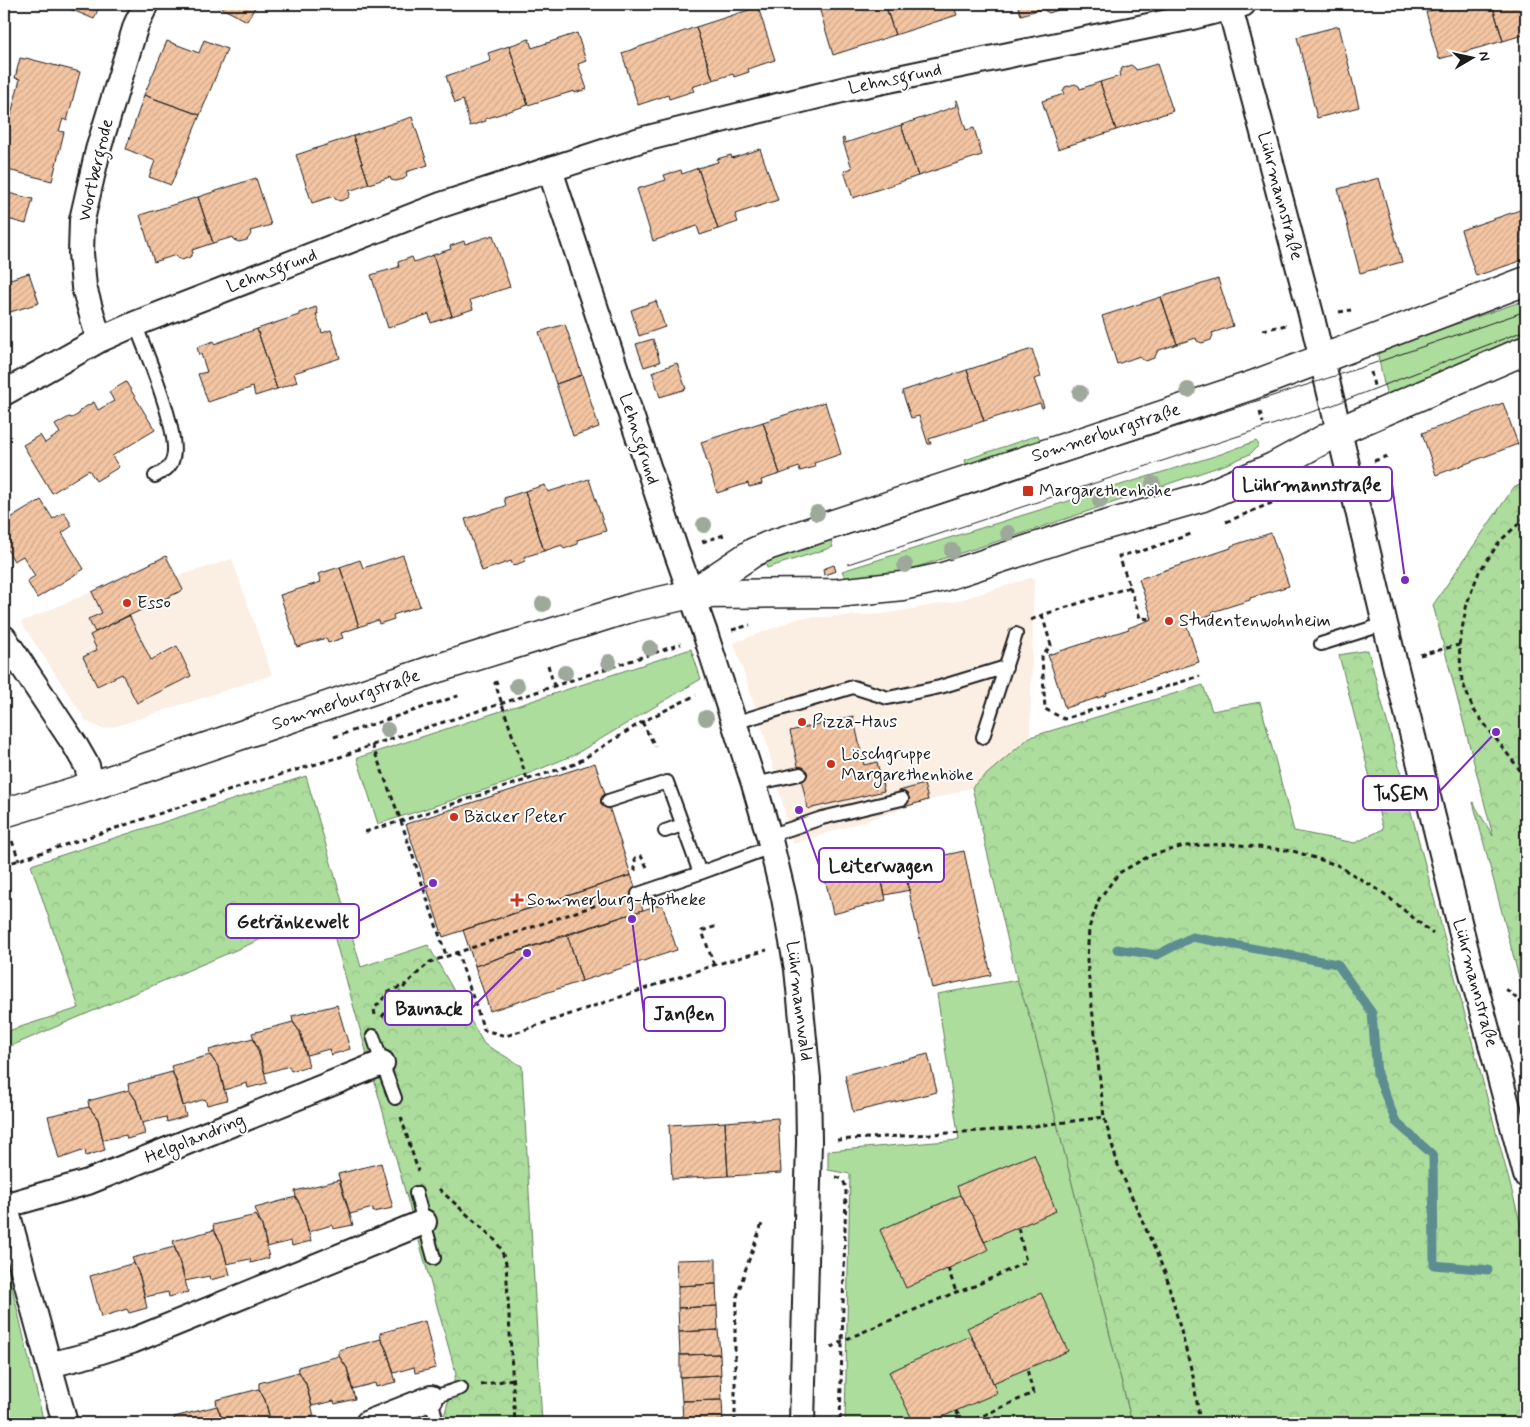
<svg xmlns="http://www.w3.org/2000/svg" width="1530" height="1427" viewBox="0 0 1530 1427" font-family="Mynerve,sans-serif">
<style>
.built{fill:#fbeee3}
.grass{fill:#acdd9d;stroke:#647c5c}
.forest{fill:url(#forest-crowns);stroke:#647c5c}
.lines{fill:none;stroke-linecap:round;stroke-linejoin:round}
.stream{stroke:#5d8d91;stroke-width:9}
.building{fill:url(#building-hatch);stroke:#1c1c1c}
.lane-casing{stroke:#1c1c1c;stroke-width:16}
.street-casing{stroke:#1c1c1c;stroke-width:28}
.secondary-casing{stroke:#1c1c1c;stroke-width:31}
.path{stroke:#1c1c1c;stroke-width:3;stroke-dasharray:5 4;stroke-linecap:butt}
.lane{stroke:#fff;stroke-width:12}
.street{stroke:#fff;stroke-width:24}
.secondary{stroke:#fff;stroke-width:28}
.tram{stroke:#1c1c1c;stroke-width:1}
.tree{fill:#9ea89b}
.poi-dot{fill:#c8321e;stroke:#fff;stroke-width:2}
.labels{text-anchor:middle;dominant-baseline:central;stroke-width:4;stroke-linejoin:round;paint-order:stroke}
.street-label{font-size:18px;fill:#1c1c1c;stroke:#fff}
.poi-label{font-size:18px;fill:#1c1c1c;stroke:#fff;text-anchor:start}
.leader{fill:none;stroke:#7b2cbf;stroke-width:2}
.callout-dot{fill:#7b2cbf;stroke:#fff;stroke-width:2}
.callout{fill:#fff;stroke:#7b2cbf;stroke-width:2}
.callout-label{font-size:19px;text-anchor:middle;font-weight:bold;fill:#1c1c1c}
</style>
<defs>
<pattern id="forest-crowns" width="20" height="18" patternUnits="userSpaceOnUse" patternTransform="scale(1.25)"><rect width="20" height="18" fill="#acdd9d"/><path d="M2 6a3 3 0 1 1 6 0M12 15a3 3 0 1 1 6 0" fill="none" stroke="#93bd87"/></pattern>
<pattern id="building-hatch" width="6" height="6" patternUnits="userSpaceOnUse" patternTransform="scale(1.25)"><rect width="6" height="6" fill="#f3c5a3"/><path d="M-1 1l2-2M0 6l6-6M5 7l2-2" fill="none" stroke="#d0a98c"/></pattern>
</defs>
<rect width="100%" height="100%" fill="#fff"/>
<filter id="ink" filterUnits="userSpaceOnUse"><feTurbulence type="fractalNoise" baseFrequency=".02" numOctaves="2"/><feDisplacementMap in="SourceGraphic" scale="10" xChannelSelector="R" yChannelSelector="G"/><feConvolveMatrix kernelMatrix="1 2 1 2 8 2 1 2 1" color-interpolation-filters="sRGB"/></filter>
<g filter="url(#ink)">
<path class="built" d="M166,556l10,21 56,-18 40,116 -156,51 -14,3 -8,-4 -7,-3 -66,-100 71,-30z
M1034,577l-4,160 -58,50 -179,57 -27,-104 -32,-97 66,-25 83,-4 74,-13z"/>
<path class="grass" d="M1526,300v38l-139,60 -10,-47z
M1038,435l4,11 -74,25 -3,-11z
M1256,441l3,4 -9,9 -20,9 -206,70 -120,38 -19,5 -38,5 -5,-10 379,-117z
M829,533l4,14 -66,21 -4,-15z
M691,649l10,30 -127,76 -68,28 -128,41 -21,-66z
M1018,980l15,47 99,396h-287l5,-249 -22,-4v-19l131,-11 -22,-146z
M4,1253l40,170h-40z"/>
<path class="forest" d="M1526,483v521l-53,-202 20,34 -60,-231 81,-118z
M1368,650l158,594v179h-394l-99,-396 -16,-47 -45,-193 58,-50 173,-52 9,26 48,-9 34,129 61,12 28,-14 -44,-174z
M306,776l55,191 67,-22 56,99 38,22 20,357h-100l14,-49 -127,-456 -65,20 -260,111v-9l7,-10 68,-22 -48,-143z"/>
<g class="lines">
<path class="stream" d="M1117,949l40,6 35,-18 145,27 35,49 5,61 19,48 37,33 1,110 54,5"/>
</g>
<path class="building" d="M58,4h42l-6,15z
M214,4h43l-10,17z
M818,4h67l10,31 -62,20z
M885,4h68l4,11 -62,20z
M1017,4h42l1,2 -2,4 -9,3 -5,-3v-2l-23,7z
M1455,4h37l11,37 -64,18 -13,-47z
M1492,4h34v30l-23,7z
M758,7l17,53 -27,9 1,3 -15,5 -1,-3 -20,6 -17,-53z
M1339,26l20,81 -42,11 -20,-81z
M696,27l17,53 -21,7 2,4 -25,8 -1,-4 -30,10 -16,-52z
M577,33l9,28 -8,3 9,25 -13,4v-2l-46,14 -19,-59 20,-7 3,9z
M204,40l23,9 -27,66 -56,-20 23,-54 32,12z
M509,46l19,59 -43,14 1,2 -16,5 -7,-26 -8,3 -9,-27 45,-15 -3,-8z
M20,58l5,1 1,-1 54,14 -13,49 -4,-2 -4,12 5,1 -12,49 -48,-12v-27l16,-63 -5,-1z
M1157,64l16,47 -57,19 -16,-48 20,-6 -1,-3 3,-5 9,-3 4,3 1,2z
M1100,82l16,48 -58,19 -16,-48 22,-7 -1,-3 2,-4 10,-3 4,2 1,3z
M144,95l56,20 -29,70 -22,-8 6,-16 -29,-12z
M957,100l9,30 8,-2 8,27 -64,21 -17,-51 56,-19 -2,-5z
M412,117l16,48 -22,7 1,3 -3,4 -8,2 -5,-1 -1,-3 -21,7 -16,-48z
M901,125l17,51 -65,22 -9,-27 8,-3 -10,-29 2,-1 1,5z
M353,136l16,48 -20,7 1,3 -2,4 -8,3 -5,-2 -1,-3 -22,7 -16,-48z
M760,149l18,51 -43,14 3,8 -20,7 -20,-61 20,-6 -1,-3 14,-4 1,3z
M698,168l20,61 -18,6 -3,-9 -44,15 -16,-52 29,-9 -2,-5 17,-5 1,4z
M256,178l15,47 -21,6 1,3 -4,6 -8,2 -5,-2 -1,-3 -20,6 -15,-46z
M1379,178l23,84 -42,11 -22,-84z
M4,192l29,7 -7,25 -22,-6z
M198,197l15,46 -21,7 1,3 -3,4 -8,3 -5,-2 -1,-3 -22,7 -14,-47z
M1526,208v51l-50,17 -15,-46z
M493,235l17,52 -40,13 3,9 -21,7 -19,-61 18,-6 -1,-3 14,-5 1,3z
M433,255l19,61 -21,7 -2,-9 -41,14 -17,-53 28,-8 -1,-5 14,-5 2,5z
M29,273l10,30 -35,11v-33z
M1218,279l15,47 -21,7 1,2 -2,5 -9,3 -5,-2 -1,-3 -19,6 -16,-47z
M1161,297l16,47 -20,7v2l-3,5 -8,3 -5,-2 -1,-3 -23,8 -15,-48z
M656,301l9,26 -26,9 -8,-26z
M316,307l2,7h-2l6,19 9,-3 9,28 -46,15 3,9 -20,7 -20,-60 42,-14v-2z
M565,324l17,51 -26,9 -17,-52z
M257,329l20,60 -22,7 -2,-9 -45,15 -10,-28 9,-2 -6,-18 -2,1 -2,-8 17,-6v3z
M653,339l7,23 -16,5 -8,-23z
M1032,349l9,28 -7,2 10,28 -2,1 -2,-5 -56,18 -17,-51z
M677,363l9,26 -26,8 -8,-25z
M967,370l17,51 -55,18 2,5h-3l-9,-28 -8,2 -9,-27z
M582,375l17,52 -26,9 -17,-52z
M126,382l29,48 -43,26 7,11 -23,14 -7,-11 -37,23 -29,-48 17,-10 5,8 15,-10 -5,-8 14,-8 3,1 7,-4 1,-4 14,-8 4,8 16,-9 -5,-9z
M825,402l16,52 -27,9 1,4 -15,4 -1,-4 -19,7 -17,-52z
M1503,403l15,41 -82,31 -14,-42z
M763,422l17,52 -19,6 1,4 -13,3 -1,-4 -31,10 -16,-51z
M589,479l17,52 -29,9 1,4 -14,5 -2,-4 -18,6 -19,-60 20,-6 3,7z
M525,491l19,60 -20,6 1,4 -12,5 -2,-5 -29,10 -17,-52 41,-13 -2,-8z
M41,500l12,19 11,-7 8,14 -10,7 22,36 -47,29 -10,-17 8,-5 -12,-20 -9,5 -10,-17v-22z
M1271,533l18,53 -39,12v2l-38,12 1,2 -27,9 13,39 -93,31 1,2 -42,13 -17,-53 81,-26 -1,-1 24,-9 -13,-40 92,-31v-2z
M403,555l17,51 -27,9 1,4 -15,5 -1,-4 -19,7 -19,-60 20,-7 3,8z
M166,556l17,34 -88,42 -7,-13 14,-6 -10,-21z
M834,565l2,6 -12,4 -1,-6z
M340,567l19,60 -18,6 2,5 -15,5 -2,-5 -29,9 -17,-52 41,-13 -3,-8z
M129,615l22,45 26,-14 14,30 -54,27 -15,-29 -25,12 -14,-29 14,-7 -7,-15z
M853,716l11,49 13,-3 7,29 -76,18 -18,-78z
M595,763l36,112 -188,62 -37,-113z
M924,784l4,16 -24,7 -5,-16z
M875,851l11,49 -53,14 -11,-49z
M964,851l27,124 -59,13 -17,-69 -12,-55z
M903,864l7,26 -25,5 -6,-25z
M631,875l12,35 -168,56 -12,-36z
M662,904l15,46 -95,31 -15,-47z
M567,934l15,47 -92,30 -15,-45z
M337,1005l13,44 -19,6 -2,-6 -22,6 -7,-23 -7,-10 -1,-6z
M293,1022l7,10 9,34 -18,5 -2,-5 -24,7 -13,-40z
M253,1038l6,12 8,33 -19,5 -1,-5 -23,7 -5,-22 -9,-13 -1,-5z
M928,1054l9,38 -84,20 -8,-37z
M210,1055l9,13 8,32 -20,5 -2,-6 -22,7 -12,-40z
M172,1072l5,10 9,34 -19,6 -1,-5 -24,6 -6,-23 -7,-10 -1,-6z
M129,1090l7,10 9,34 -18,5 -1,-4 -23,5 -5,-21 -9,-12 -1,-6z
M89,1107l9,12 7,31 -19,6 -1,-6 -26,9 -11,-43z
M778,1118l3,55 -53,3 -3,-54z
M725,1122l3,54 -56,3 -3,-54z
M1034,1154l22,57 -72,31 -10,-25 -14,-22 -3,-9z
M381,1163l12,45 -20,4v-4l-23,6 -12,-40z
M339,1180l14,45 -20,4 -1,-4 -24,7 -5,-21 -7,-14 -1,-6z
M960,1195l14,22 14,33 -82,38 -26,-58z
M296,1197l7,14 8,30 -19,5 -1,-5 -24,6 -5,-21 -7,-18z
M256,1215l6,11 7,32 -18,5 -1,-4 -23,5 -5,-20 -8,-14 -1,-5z
M214,1230l8,14 8,31 -20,5 -1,-4 -24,5 -12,-40z
M174,1247l6,13 8,32 -19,5 -1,-5 -23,5 -5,-20 -8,-19z
M716,1259v25l-38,2 -2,-26z
M134,1263l6,14 7,31 -18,5 -2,-4 -26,8 -11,-41z
M716,1284l1,22 -39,2v-22z
M1041,1293l27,58 -75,32 -8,-21 -18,-34z
M717,1306l1,24 -39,2 -1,-24z
M425,1321l11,47 -21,5 -1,-6 -20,6 -7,-22 -6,-12 -1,-6z
M718,1330l2,24 -40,1 -1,-23z
M970,1336l15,26 12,31 -69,30h-14l-25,-51z
M381,1339l6,12 9,31 -20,5 -1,-4 -23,6 -5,-21 -8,-12v-6z
M720,1354l1,21 -41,2v-22z
M339,1356l8,12 8,31 -20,5 -1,-3 -22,5 -6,-22 -7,-12 -1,-5z
M299,1372l7,12 8,32 -20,5 -1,-4 -22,6 -6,-23 -6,-11v-6z
M721,1375l1,25 -40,1 -2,-24z
M259,1389l6,11 6,23h-47l-7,-17 -1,-6z
M722,1400l1,21 -40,2 -1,-22z
M217,1406l7,17h-49l-1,-6z
M723,1421v2h-40z"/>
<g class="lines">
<g class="lane-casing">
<path id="lane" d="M135,324c11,27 45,109 38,134 -2,10 -9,13 -18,18
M1321,644l64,-20
M734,723l119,-36 35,11 52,-11 66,-20
M983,737l33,-103
M754,784l46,-10
M608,801l59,-19 33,91 71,-26
M665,831l17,-6
M769,836l53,-18 80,-19
M638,894l62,-21
M373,1036l9,27 13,35
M416,1193l18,65
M437,1423l-6,-25 30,-10"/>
</g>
<g class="street-casing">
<path id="street" d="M1229,4l83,314 73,306 83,334 58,217
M550,170l126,381 30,85 48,148 15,52 15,62 13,71 11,110 1,62 -7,282
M99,340l-15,-53 -3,-34 1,-33 16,-70 38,-125 10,-21
M4,393l95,-53 36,-16 306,-119 199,-65 210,-52 342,-71 51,-13
M4,638l71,107 12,21 5,20
M4,1201l61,222
M4,1206l84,-24 294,-119
M49,1365l40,-10 43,-14 292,-119
M368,1423l63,-25"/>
</g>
<g class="secondary-casing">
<path id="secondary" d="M691,594l63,-42 16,-7 483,-160 273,-104
M4,813l88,-27 340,-116 202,-63 57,-13 147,-1 64,-7 41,-9 135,-44 125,-36 70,-30 66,-36 187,-81"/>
</g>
<path class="path" d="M1339,312l12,-2
M1263,330l23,-5
M1371,372l3,14
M1260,412l3,11
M1374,461l16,-6
M1526,517l-26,24 -21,31 -12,31 -8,42 3,36 11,28 53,69
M1226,522l96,-40
M702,542l22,-7
M1130,587l10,31 12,1
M1042,615l9,30 -9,12 3,52 19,10 136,-43
M1031,620l11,-5 88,-28 -11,-31 26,-6 49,-17
M732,630l18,-5
M1420,655l39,-10
M548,665l6,21
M498,682l-3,1 32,96
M642,722l13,24
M334,737l127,-42
M372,745l29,76 45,134
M365,832l36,-11 174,-57 67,-42 54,-27
M12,841l7,19
M4,865l242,-80 94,-28 32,-12 131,-42 178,-59
M635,871v-13l6,-2 6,11
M457,951l27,79 22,6 208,-71 53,-15
M714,965l-12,-34 15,-5
M1506,989l20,18
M375,1015l-1,-6 15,-17 17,-8
M382,1017l25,-34 23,-21 187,-64
M401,1117l17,54
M837,1140l175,-11 92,-12
M836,1177c7,1 9,6 10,13l-6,233
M439,1189l55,50 7,10 5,14 9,160
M948,1268l8,24
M831,1348l11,-7 114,-49 14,-4 56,-26 -8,-35
M481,1385l32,-6
M956,1411l7,12
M735,1423v-94l2,-32 8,-26 18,-50
M967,1423l66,-30 -6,-24
M1200,1423l-7,-47 -27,-101 -48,-110 -14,-48 -17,-156 2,-33 10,-29 20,-26 30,-17 35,-10 47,-2 62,7 44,14 45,27 51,42"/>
<use href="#lane" class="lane"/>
<use href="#street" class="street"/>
<use href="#secondary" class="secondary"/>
<path class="tram" d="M835,539l188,-63 346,-111 157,-54
M848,564l485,-159 193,-75"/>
</g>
<g class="tree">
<circle cx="1188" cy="390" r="8"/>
<circle cx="1080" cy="393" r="8"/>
<circle cx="1153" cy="484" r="8"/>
<circle cx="1100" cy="501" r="8"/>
<circle cx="817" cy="513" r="8"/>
<circle cx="704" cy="525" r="8"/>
<circle cx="1008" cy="533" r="8"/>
<circle cx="952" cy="551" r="8"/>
<circle cx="905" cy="565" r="8"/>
<circle cx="543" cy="604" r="8"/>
<circle cx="650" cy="648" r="8"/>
<circle cx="609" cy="662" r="8"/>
<circle cx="565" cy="673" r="8"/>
<circle cx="517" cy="686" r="8"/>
<circle cx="706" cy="718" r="8"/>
<circle cx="387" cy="730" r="8"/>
</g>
</g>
<g class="poi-dot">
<rect x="1022" y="485" width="12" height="12" rx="2.5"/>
<circle cx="127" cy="603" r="5"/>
<circle cx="1169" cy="621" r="5"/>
<circle cx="802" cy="722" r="5"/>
<circle cx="831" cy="764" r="5"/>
<circle cx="454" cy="817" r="5"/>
<path d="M514.5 892.5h5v5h5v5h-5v5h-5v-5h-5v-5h5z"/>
</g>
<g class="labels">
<g class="street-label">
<text transform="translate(895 79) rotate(-12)">Lehnsgrund</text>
<text transform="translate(96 170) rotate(-77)">Wortbergrode</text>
<text transform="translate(1280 196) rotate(75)">Lührmannstraße</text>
<text transform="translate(272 271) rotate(-21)">Lehnsgrund</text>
<text transform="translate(1106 433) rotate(-18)">Sommerburgstraße</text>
<text transform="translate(639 439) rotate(72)">Lehnsgrund</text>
<text transform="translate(346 700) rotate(-19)">Sommerburgstraße</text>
<text transform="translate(1475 983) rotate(75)">Lührmannstraße</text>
<text transform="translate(799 1001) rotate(83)">Lührmannwald</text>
<text transform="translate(195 1139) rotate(-22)">Helgolandring</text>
</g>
<g class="poi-label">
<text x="1039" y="491">Margarethenhöhe</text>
<text x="137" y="603">Esso</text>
<text x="1179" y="621">Studentenwohnheim</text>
<text x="812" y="722">Pizza-Haus</text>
<text x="841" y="754">Löschgruppe<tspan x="841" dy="21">Margarethenhöhe</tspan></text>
<text x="464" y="817">Bäcker Peter</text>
<text x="527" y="900">Sommerburg-Apotheke</text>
</g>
</g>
<path class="leader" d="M1405 580L1392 484M1496 732L1438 793M799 810L819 865M433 883L359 921M527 953L472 1008M632 919L644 1014"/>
<g class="callout-dot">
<circle cx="1405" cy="580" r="5"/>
<circle cx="1496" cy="732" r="5"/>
<circle cx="799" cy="810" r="5"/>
<circle cx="433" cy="883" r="5"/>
<circle cx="527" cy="953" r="5"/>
<circle cx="632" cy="919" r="5"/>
</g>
<g class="callout">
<rect x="1233" y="467" width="159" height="34" rx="5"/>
<rect x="1363" y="776" width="75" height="34" rx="5"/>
<rect x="819" y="848" width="125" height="34" rx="5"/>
<rect x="226" y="904" width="133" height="34" rx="5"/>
<rect x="385" y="991" width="87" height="34" rx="5"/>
<rect x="644" y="997" width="81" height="34" rx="5"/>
</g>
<g class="callout-label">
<text x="1312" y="491">Lührmannstraße</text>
<text x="1401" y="800">TuSEM</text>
<text x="881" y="872">Leiterwagen</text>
<text x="293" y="928">Getränkewelt</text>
<text x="429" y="1015">Baunack</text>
<text x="684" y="1020">Janßen</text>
</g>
<rect width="1530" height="1427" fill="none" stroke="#fff" stroke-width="20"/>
<rect x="10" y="10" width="1510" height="1407" fill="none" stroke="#1c1c1c" stroke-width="2" filter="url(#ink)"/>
<g transform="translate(1472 58) rotate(81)" stroke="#ffffff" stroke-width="4" paint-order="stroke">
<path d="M0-4L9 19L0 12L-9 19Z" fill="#1c1c1c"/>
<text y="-8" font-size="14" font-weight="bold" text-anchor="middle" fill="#1c1c1c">N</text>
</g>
</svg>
